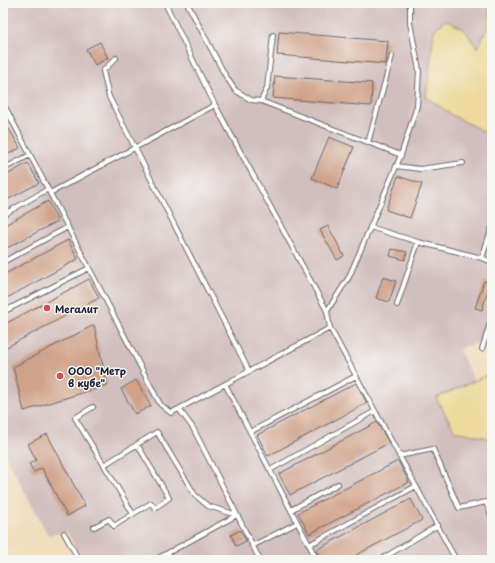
<svg xmlns="http://www.w3.org/2000/svg" width="495" height="563" viewBox="0 0 495 563" font-family="'Playpen Sans',sans-serif">
<style>
.industrial{fill:#d1bfbf}
.sand{fill:#eeda9e;stroke:#887e6c}
.building{fill:#d0a289}
.lines{fill:none;stroke-linecap:round;stroke-linejoin:round}
.service-casing{stroke:#6a6468;stroke-width:6}
.service{stroke:#fff;stroke-width:4}
.poi-dot{fill:#d1495b;stroke:#f6f6f2;stroke-width:1.5}
.labels{text-anchor:middle;dominant-baseline:central;stroke-width:3;stroke-linejoin:round;paint-order:stroke}
.poi-label{font-size:10px;font-weight:bold;fill:#22223b;stroke:#f6f6f2;text-anchor:start}
</style>
<rect width="100%" height="100%" fill="#f6f6f2"/>
<filter id="ink" filterUnits="userSpaceOnUse"><feTurbulence type="fractalNoise" baseFrequency=".025" numOctaves="2"/><feDisplacementMap in="SourceGraphic" scale="8" xChannelSelector="R" yChannelSelector="G"/><feConvolveMatrix kernelMatrix="1 2 1 2 8 2 1 2 1" color-interpolation-filters="sRGB"/></filter>
<filter id="wash" filterUnits="userSpaceOnUse"><feTurbulence type="fractalNoise" baseFrequency=".012" numOctaves="4" result="noise"/><feDisplacementMap in="SourceGraphic" scale="16" xChannelSelector="R" yChannelSelector="G"/><feGaussianBlur stdDeviation="0.9" result="paint"/><feColorMatrix in="noise" values="0 0 0 0 0 0 0 0 0 0 0 0 0 0 0 0 0 1.4 0 .05"/><feComposite in="paint" operator="in"/></filter>
<g filter="url(#wash)">
<rect width="100%" height="100%" fill="#f0debd"/>
<path class="industrial" d="M3,3h489v335l-33,11 33,69v142h-410l-15,-28 -19,3 -45,-84z"/>
<path class="sand" d="M491,3h1v133l-40,-21 -26,-18 8,-67 11,-10 19,9 13,19 10,-19z
M492,373v72l-4,-7 -33,-7 -19,-33z"/>
<g id="blocks">
<path class="building" d="M279,32l109,9 -2,23 -109,-9z
M100,42l8,16 -13,7 -9,-16z
M275,76l97,7 -1,23 -98,-8z
M9,129l11,19 -17,9v-25z
M329,137l25,10 -17,42 -25,-11z
M28,163l11,20 -36,19v-25z
M398,176l24,8 -12,34 -24,-8z
M48,201l10,20 -55,29v-24z
M328,226l16,30 -7,4 -17,-30z
M68,240l10,19 -75,41v-25z
M392,249l15,3 -2,8 -15,-4z
M383,277l13,4 -7,21 -13,-4z
M89,279l10,19 -96,51v-24z
M484,281l6,2 -8,27 -7,-2z
M94,325l13,60 -83,26 -11,-44z
M136,380l15,26 -16,8 -14,-25z
M356,383l11,20 -99,53 -11,-21z
M377,422l12,21 -99,52 -11,-21z
M47,434l38,72 -18,10 -25,-48 -8,4 -5,-8 7,-4 -8,-16z
M398,461l11,21 -100,52 -11,-21z
M411,499l11,21 -75,40h-26l-5,-10z
M240,530l6,11 -10,5 -5,-11z"/>
</g>
</g>
<g filter="url(#ink)">
<use href="#blocks" fill-opacity="0" stroke="#6a6468" stroke-width="1"/>
<g class="lines">
<g class="service-casing">
<path id="service" d="M187,3l38,72 10,15 16,10 10,1 6,-13 6,-53
M116,58l-13,13 6,26 140,274
M261,101l140,54 16,-49 2,-36 -9,-47v-20
M3,103l157,301 11,9 159,-85 -3,-17 22,-34 52,-122
M215,105l112,206
M368,143l24,-87
M396,166l24,3 22,-3 21,-3
M3,169l27,-14
M50,193l165,-88 -50,-102
M3,215l45,-26
M370,227l48,15 64,16 10,-31
M482,258l10,4
M3,262l65,-35
M397,305l21,-63
M3,312l86,-44
M330,328l126,232
M482,349l10,-32
M225,384l92,176
M93,407l-18,11 29,47
M179,409l14,19 67,132
M250,432l106,-56
M399,456l34,-7 26,59 27,-6 6,16
M270,470l105,-59
M291,510l47,-26
M133,514l18,-11 4,5 14,-10 -32,-54
M94,527l15,-8 5,7 19,-12 -29,-49 53,-33 38,63 13,11 29,9
M64,533l15,27
M309,545l107,-59
M252,546l45,-23
M155,560l82,-45
M380,560l58,-35"/>
</g>
<use href="#service" class="service"/>
</g>
</g>
<g class="poi-dot">
<circle cx="47" cy="308" r="4"/>
<circle cx="60" cy="376" r="4"/>
</g>
<g class="labels">
<g class="poi-label">
<text x="55" y="308">Мегалит</text>
<text x="68" y="370">ООО "Метр<tspan x="68" dy="12">в кубе"</tspan></text>
</g>
</g>
<rect width="495" height="563" fill="none" stroke="#f6f6f2" stroke-width="16"/>
</svg>
